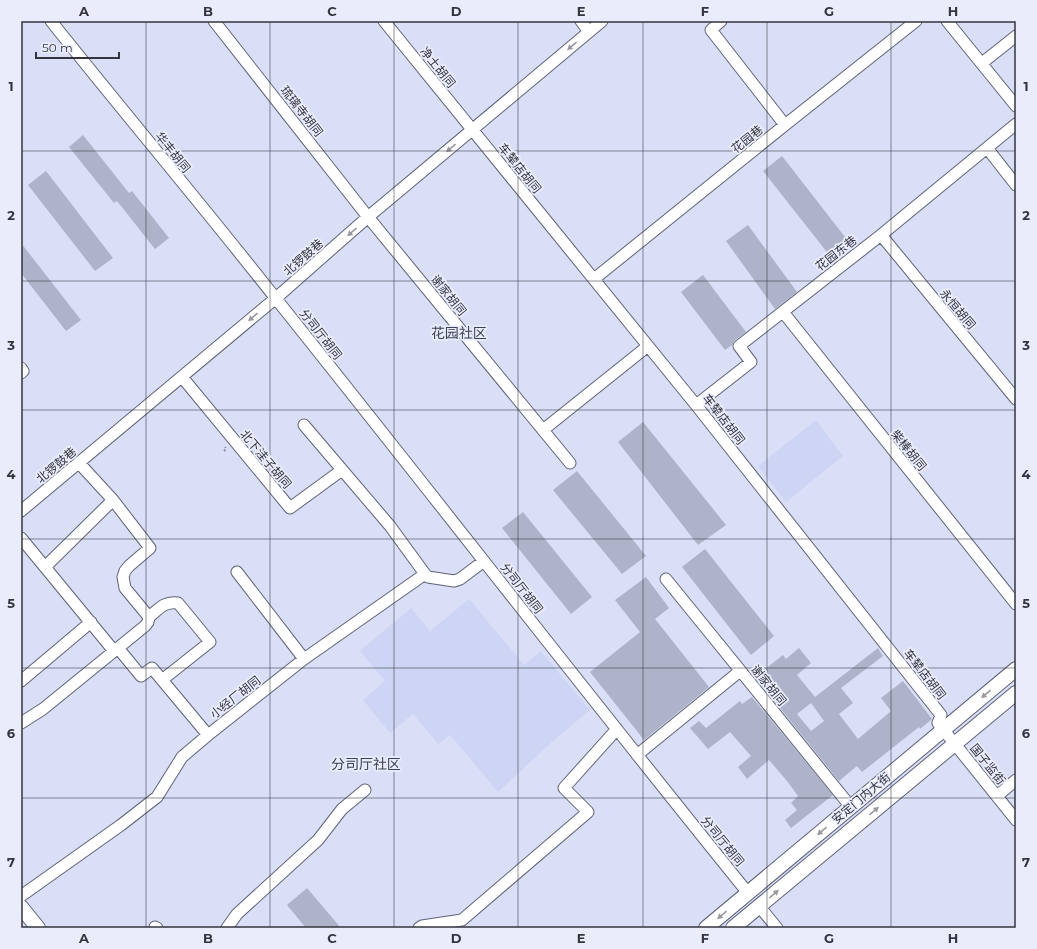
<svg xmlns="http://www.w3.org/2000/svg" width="1037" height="949" viewBox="0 0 1037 949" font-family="Montserrat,'Noto Sans SC',sans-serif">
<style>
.built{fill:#ced4f3}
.building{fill:#aeb3ca;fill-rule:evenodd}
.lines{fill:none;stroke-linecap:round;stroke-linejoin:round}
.minor-casing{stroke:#5e6277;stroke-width:13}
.major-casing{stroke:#5e6277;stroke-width:16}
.path{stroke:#888b9c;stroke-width:2;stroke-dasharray:2 2;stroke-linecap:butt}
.minor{stroke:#fff;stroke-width:11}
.major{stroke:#fff;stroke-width:14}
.oneway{fill:#999a9e}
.grid{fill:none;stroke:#33343e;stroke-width:1;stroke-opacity:0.55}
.labels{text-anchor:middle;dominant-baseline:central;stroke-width:3.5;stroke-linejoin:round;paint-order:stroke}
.street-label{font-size:12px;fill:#33343e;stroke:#e9ecfb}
.quarter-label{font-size:14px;fill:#3c4053;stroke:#e9ecfb}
.neatline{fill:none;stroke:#33343e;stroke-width:1.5}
.grid-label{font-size:13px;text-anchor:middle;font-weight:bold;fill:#33343e}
</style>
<rect width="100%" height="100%" fill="#dadff7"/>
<path class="built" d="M816,420l27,36 -57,46 -28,-36z
M469,599l55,66 17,-14 49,59 -37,31 -55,51 -48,-57 -12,9 -25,-30 -23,19 -27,-33 22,-19 -25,-30 51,-43 19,23z"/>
<path class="building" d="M83,135l46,58 3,-2 37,47 -14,11 -38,-48 -3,2 -45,-56z
M782,156l70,90 -18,15 -71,-90z
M46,171l67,87 -18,13 -67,-86z
M748,225l49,67 -22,17 -49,-68z
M21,243l60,77 -15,11 -45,-58z
M703,275l43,57 -11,8 -3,5 -7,5 -44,-58z
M643,422l83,103 -28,20 -80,-103z
M577,471l69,85 -24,18 -69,-84z
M523,512l69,85 -21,17 -69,-86z
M705,549l69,87 -23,19 -69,-88z
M646,577l23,31 -14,11 54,68 -65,53 -54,-68 50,-40 -25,-32z
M799,648l12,15 -14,12 18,22 63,-49 5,8 -42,32 12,15 -14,11 19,25 26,-22 7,-6 -10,-13 22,-17 29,38 -12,10 -1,-2 -57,45 -5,-6 -18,15 -84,-104 28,-22 3,4zM811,703l13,18 -13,10 -14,-17z
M752,697l81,98 -42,33 -6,-8 12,-10 -6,-7 7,-7 -11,-15 -18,-21 -22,19 -9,-12 13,-11 -21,-24 -22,17 -18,-21 9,-7 7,7 34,-27 2,3z
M307,888l34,40h-35l-19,-23z"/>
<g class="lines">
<g class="minor-casing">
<path id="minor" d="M51,21c75,94 152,185 226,279 158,197 312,397 471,593
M214,21l154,196 202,246
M384,21l312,384 245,310 -3,8 78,97
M581,21l8,11
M721,21l-10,9 74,95
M947,21l69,85
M982,63l34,-27
M987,148l29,37
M881,235l135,164
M594,279l191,-154 131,-104
M783,312l233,292
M21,368l2,3 -2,2
M182,377l108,131 52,-38
M696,405l55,-43 -12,-16 142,-111 135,-111
M304,425l86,101 35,48
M543,430l105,-84
M21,511l255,-213 92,-81 234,-196
M21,538l93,113
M45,567l68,-67 -34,-37
M237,572l67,87
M666,579l185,228
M149,617c10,-8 15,-16 29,-14l32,39 -48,38
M118,648l23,28 11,-8 56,67
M21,681l70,-59
M21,723l22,-14 102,-83 3,-4 1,-5 -24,-29 -2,-11 2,-6 4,-5 21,-18 -37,-48
M637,755l103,-84
M997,796l19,-16
M21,896l100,-71 36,-28 25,-40 26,-22 96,-76 121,-85 3,3 26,4 6,-2 24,-18
M759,906l18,22
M155,927l2,1
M227,928l10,-14 81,-74 24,-31 23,-19
M419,928l3,-2 40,-6 126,-108 -24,-24 53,-59"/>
</g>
<g class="major-casing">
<path id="major" d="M21,907l17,21
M706,928l310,-259
M733,928l283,-235"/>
</g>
<path class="path" d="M224,451l2,-2 -1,-2"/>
<use href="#minor" class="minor"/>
<use href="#major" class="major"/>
</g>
<defs><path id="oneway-solid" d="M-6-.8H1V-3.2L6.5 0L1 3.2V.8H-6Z"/></defs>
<g class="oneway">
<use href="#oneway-solid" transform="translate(572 46) rotate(140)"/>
<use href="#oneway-solid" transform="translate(451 148) rotate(140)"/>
<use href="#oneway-solid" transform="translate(352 232) rotate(139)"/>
<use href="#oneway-solid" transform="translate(253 317) rotate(140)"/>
<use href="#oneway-solid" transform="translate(986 694) rotate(140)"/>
<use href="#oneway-solid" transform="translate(874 811) rotate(-40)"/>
<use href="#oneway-solid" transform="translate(822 831) rotate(140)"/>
<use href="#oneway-solid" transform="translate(774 894) rotate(-40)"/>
<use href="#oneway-solid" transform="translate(722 915) rotate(140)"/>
</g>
<path class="grid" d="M146,21v907M270,21v907M394,21v907M518,21v907M643,21v907M767,21v907M891,21v907M21,151h995M21,281h995M21,410h995M21,539h995M21,668h995M21,798h995"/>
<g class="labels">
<g class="street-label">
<text transform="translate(438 67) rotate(51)">净土胡同</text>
<text transform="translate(302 111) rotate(52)">琉璃寺胡同</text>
<text transform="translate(747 139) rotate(-39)">花园巷</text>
<text transform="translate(173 152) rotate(51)">华丰胡同</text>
<text transform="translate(520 168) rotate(51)">车辇店胡同</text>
<text transform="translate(836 253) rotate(-38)">花园东巷</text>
<text transform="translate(303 257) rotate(-41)">北锣鼓巷</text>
<text transform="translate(449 295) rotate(51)">谢家胡同</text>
<text transform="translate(958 309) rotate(50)">永恒胡同</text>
<text transform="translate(321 334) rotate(52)">分司厅胡同</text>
<text transform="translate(724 419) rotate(52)">车辇店胡同</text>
<text transform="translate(909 450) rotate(51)">柴棒胡同</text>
<text transform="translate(266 459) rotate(50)">北下洼子胡同</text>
<text transform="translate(56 465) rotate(-40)">北锣鼓巷</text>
<text transform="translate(522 588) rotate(52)">分司厅胡同</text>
<text transform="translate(925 674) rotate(52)">车辇店胡同</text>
<text transform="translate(769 685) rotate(51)">谢家胡同</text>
<text transform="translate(235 697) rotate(-38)">小经厂胡同</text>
<text transform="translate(988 764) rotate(51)">国子监街</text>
<text transform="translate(861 798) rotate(-40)">安定门内大街</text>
<text transform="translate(723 841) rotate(51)">分司厅胡同</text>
</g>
<g class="quarter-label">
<text x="459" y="333">花园社区</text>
<text x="366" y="764">分司厅社区</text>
</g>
</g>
<rect width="1037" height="949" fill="none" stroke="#e9ecfb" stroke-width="44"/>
<path d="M36 52v6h83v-6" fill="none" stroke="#33343e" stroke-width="2"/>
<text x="42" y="52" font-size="12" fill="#33343e" stroke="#e9ecfb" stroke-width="3" paint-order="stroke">50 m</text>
<rect x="22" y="22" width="993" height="905" class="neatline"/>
<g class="grid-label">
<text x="84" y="16">A</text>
<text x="208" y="16">B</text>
<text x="332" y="16">C</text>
<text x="456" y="16">D</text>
<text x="581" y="16">E</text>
<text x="705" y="16">F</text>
<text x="829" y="16">G</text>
<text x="953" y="16">H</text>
<text x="11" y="91">1</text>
<text x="1026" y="91">1</text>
<text x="11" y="220">2</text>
<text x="1026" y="220">2</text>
<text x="11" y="350">3</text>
<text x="1026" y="350">3</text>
<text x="11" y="479">4</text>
<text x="1026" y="479">4</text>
<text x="11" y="608">5</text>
<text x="1026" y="608">5</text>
<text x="11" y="738">6</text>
<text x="1026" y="738">6</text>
<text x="11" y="867">7</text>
<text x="1026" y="867">7</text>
<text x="84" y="943">A</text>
<text x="208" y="943">B</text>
<text x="332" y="943">C</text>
<text x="456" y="943">D</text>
<text x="581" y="943">E</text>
<text x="705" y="943">F</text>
<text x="829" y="943">G</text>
<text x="953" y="943">H</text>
</g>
</svg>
